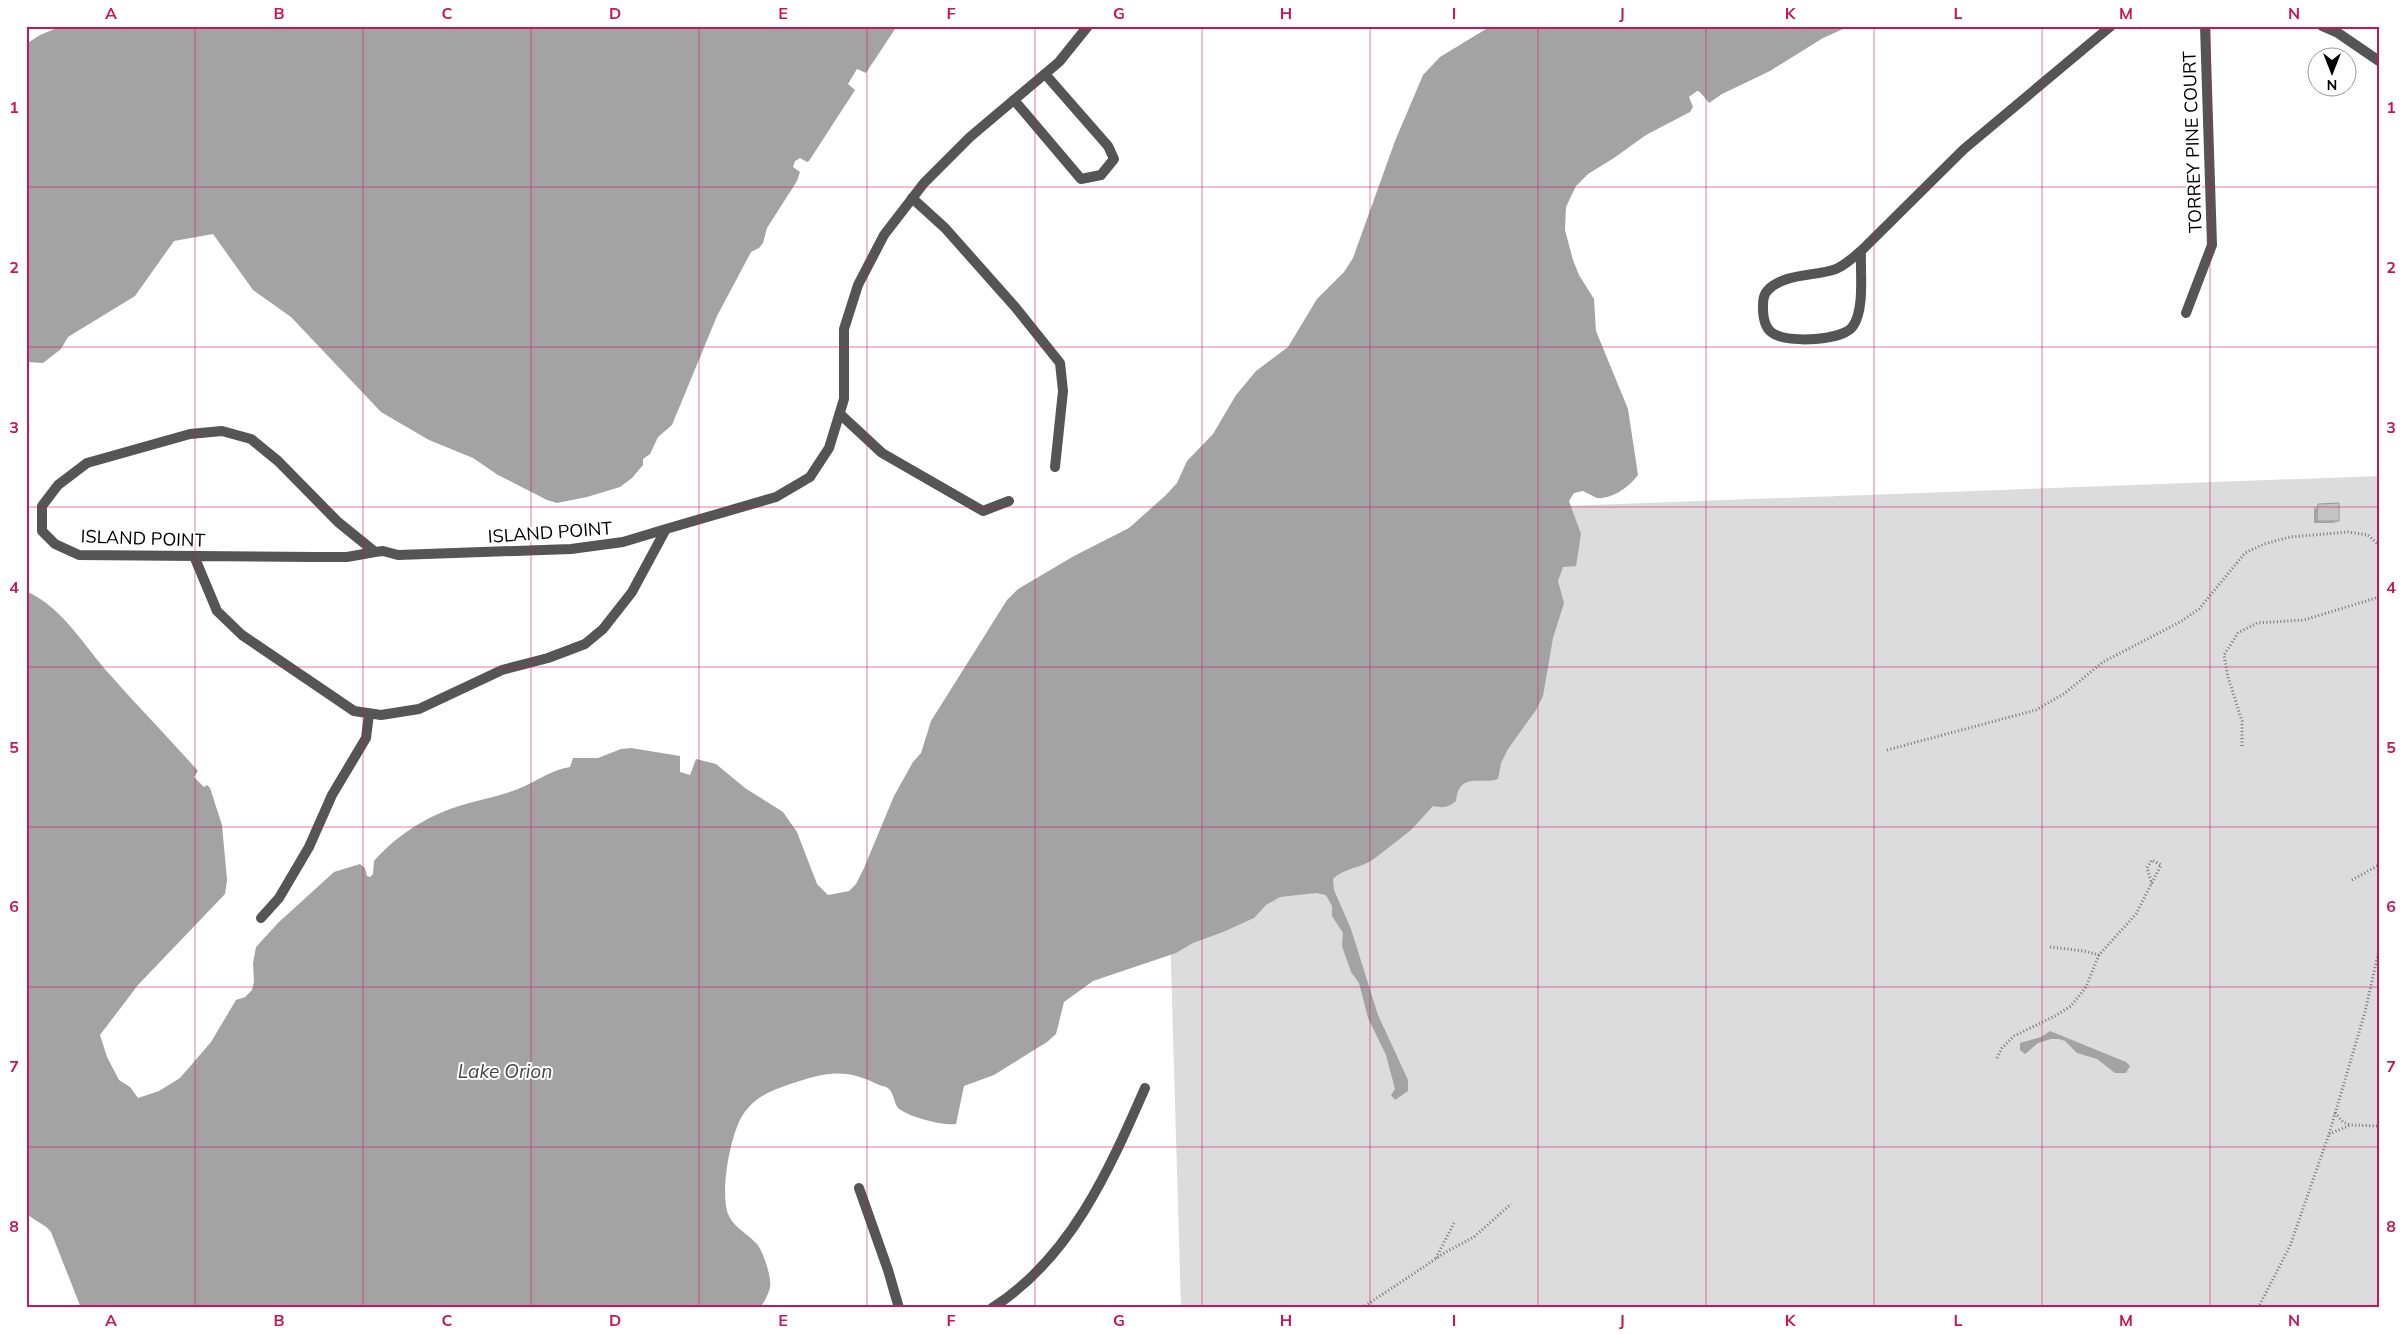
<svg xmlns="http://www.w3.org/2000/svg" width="2405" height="1334" viewBox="0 0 2405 1334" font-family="Mulish,sans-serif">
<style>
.green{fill:#dcdcdc}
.water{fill:#a3a3a3}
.building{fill:#c4c4c4;stroke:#999;filter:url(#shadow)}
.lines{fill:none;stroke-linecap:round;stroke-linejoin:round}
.path{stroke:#777;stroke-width:3;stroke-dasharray:1 2.5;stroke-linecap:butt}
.lane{stroke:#555;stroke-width:10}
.street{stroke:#555;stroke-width:10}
.grid{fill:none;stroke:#c2185b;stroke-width:1;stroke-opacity:0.55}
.labels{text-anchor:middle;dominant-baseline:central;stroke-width:4;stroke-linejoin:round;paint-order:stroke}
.street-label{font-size:18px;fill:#000;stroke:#fff}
.water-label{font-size:19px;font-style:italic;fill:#444;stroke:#fff}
.neatline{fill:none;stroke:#c2185b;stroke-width:2}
.grid-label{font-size:16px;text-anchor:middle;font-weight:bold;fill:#c2185b}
</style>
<defs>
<filter id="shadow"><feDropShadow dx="-4.5" dy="4.5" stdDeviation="1" flood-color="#0004"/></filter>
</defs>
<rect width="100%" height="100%" fill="#fff"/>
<path class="green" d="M2379,476v832h-1198l-23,-787z"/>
<path class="water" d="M62,26h839l-6,3 -29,44 -9,-4 -9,15 7,6 -46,71 -2,1 -7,-4 -5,3 -2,6 7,5 -3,9 -30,47 -4,15 -4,5 -8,4 -34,64 -45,109 -14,12 -8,17 -7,5v6l-11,13 -12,9 -33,10 -30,6 -10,-3 -49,-25 -25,-17 -44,-18 -48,-28 -90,-95 -38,-27 -40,-56 -39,7 -39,55 -67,41 -7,12 -18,14 -17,-1v-318l14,-9z
M1491,26h359l-27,12 -53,33 -48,23 -13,9 -9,-11 -3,-1 -8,6 4,10 -3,5 -44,23 -32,23 -26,16 -12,12 -10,21 -1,23 8,30 6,15 15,24 2,32 32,78 10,66c-9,12 -25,24 -41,23l-14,-7 -9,2 -5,8 12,33 -5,32 -13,1 -5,14 6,22 -11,35 -10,58 -7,14 -28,39 -7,14 -3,16c-17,6 -39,-8 -42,22 -9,7 -13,7 -23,5l-22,24 -37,29c-13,9 -30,9 -41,20l1,11 17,39 27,86 30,65v11l-13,9 -4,-5 4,-6 -9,-34 -18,-37 -9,-35 -8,-11 -9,-26 1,-13 -11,-17v-10l-6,-11 -10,-2 -36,4 -14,8 -12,13 -31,14 -30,11 -17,10 -83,28 -29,21 -8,32 -9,8 -53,33 -30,11 -8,38c-12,2 -48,-7 -58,-16 -4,-5 -4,-15 -10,-20 -3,-2 -8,-2 -11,-4 -33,-17 -54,-11 -87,0 -20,7 -38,14 -49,34 -11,20 -21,74 -13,96 6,14 20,20 29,30 6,7 15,34 13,43 -1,7 -6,15 -10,21h-679l-30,-76c-7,-9 -17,-11 -25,-19v-622c38,17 59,57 86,86 28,32 58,62 86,94l-4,6 10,10 3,-2 3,3 12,37 5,55 -2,14 -87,91 -38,50 7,22 12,23 11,7 8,11 21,-7 21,-13 31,-36 25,-42 9,-3 7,-7 2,-8 -1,-19 3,-16 23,-25 55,-50 26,-8 5,4 2,8 3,1 3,-3 1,-13c21,-24 51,-44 82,-54 20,-7 42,-10 62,-18 18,-7 32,-19 52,-22l3,-9h25l23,-9 10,-1 49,8v16l10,3 6,-16 20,5 29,24 38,24 14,20 20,52 11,11 21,-4 7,-7 8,-16 30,-72 19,-34 8,-9 10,-32 76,-121 11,-11 56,-33 55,-28 37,-33 11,-12 10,-22 26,-27 23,-39 20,-24 32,-24 29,-48 27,-27 9,-14 42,-117 28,-66 17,-18z
M2050,1031l76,31 4,4 -4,7h-11l-18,-14 -20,-6 -12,-12 -6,-2h-8l-13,4 -13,11 -5,-4v-7l21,-6z"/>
<path class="building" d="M2339,503v18h-22l1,-17z"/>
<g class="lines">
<path class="path" d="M2242,746v-25l-14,-44 -4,-22 14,-22 19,-10 47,-3 75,-23
M1887,750l149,-40 29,-17 38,-31 77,-40 19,-13 46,-56 19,-9 26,-7 58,-5 20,3 11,10
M2352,880l27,-15
M2050,947l34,4 15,4
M1997,1058l5,-10 12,-12 41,-20 16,-10 15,-19 13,-32 37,-41 25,-49 -9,-5 -5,8 5,16
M2335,1113l8,9 7,3
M2329,1134l22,-9 28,1
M1436,1258l18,-35
M1362,1308l84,-56 28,-15 37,-33
M2258,1308l32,-62 39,-112 36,-122 14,-62"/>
<path class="lane" d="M1014,100l67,79 20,-4 13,-16 -6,-13 -63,-72
M912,198l33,30 71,80 44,55 3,28 -8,76
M840,414l42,39 101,58 26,-10"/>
<path class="street" d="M2322,26l16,7 41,28
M1861,251c-1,20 4,58 -8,75 -10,15 -64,17 -79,8 -9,-5 -11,-17 -11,-26 0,-7 0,-13 5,-18 15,-16 45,-14 65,-20 11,-3 19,-12 28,-19l103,-102 147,-123
M2186,313l26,-68 -7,-219
M375,552l-28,5h-32l-236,-2 -24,-11 -13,-13v-25l16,-21 29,-22 103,-29 32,-3 29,8 27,22 60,61 37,30 8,-1 15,4 173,-6 52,-7 43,-13
M194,556l23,55 25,24 112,76 27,4 38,-6 83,-39 46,-12 37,-14 18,-15 29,-37 34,-63 110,-32 34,-20 19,-29 15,-49v-70l14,-44 26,-50 40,-52 46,-46 89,-75 29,-36
M261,918l18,-20 30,-51 23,-52 34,-57 3,-24
M859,1188l29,82 11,38
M992,1308c79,-50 117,-138 153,-220"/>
</g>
<path class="grid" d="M195,26v1282M363,26v1282M531,26v1282M699,26v1282M867,26v1282M1035,26v1282M1202,26v1282M1370,26v1282M1538,26v1282M1706,26v1282M1874,26v1282M2042,26v1282M2210,26v1282M26,187h2353M26,347h2353M26,507h2353M26,667h2353M26,827h2353M26,987h2353M26,1147h2353"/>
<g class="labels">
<g class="street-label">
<text transform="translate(2192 142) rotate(-92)">TORREY PINE COURT</text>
<text transform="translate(550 532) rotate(-4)">ISLAND POINT</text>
<text transform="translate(143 538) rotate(2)">ISLAND POINT</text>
</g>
<g class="water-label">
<text x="505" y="1071">Lake Orion</text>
</g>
</g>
<rect width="2405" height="1334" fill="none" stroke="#ffffff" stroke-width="55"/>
<g transform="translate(2332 72) rotate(180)"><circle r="24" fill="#ffffff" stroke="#999999"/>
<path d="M0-4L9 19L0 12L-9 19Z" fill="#000000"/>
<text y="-8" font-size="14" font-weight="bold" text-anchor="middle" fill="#000000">N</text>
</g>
<rect x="28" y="28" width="2350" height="1278" class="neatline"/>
<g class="grid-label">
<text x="111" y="19">A</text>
<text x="279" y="19">B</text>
<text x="447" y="19">C</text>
<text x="615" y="19">D</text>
<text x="783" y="19">E</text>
<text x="951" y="19">F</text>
<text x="1119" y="19">G</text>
<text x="1286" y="19">H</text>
<text x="1454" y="19">I</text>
<text x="1622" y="19">J</text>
<text x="1790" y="19">K</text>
<text x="1958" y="19">L</text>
<text x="2126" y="19">M</text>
<text x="2294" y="19">N</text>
<text x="14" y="113">1</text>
<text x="2391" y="113">1</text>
<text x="14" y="273">2</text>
<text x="2391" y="273">2</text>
<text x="14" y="433">3</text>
<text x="2391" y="433">3</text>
<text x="14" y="593">4</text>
<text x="2391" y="593">4</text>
<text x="14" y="753">5</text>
<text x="2391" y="753">5</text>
<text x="14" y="912">6</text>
<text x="2391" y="912">6</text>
<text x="14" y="1072">7</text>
<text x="2391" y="1072">7</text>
<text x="14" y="1232">8</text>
<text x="2391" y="1232">8</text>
<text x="111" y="1326">A</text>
<text x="279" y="1326">B</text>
<text x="447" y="1326">C</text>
<text x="615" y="1326">D</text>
<text x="783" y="1326">E</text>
<text x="951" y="1326">F</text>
<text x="1119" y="1326">G</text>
<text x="1286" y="1326">H</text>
<text x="1454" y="1326">I</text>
<text x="1622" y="1326">J</text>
<text x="1790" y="1326">K</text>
<text x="1958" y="1326">L</text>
<text x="2126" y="1326">M</text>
<text x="2294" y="1326">N</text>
</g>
</svg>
